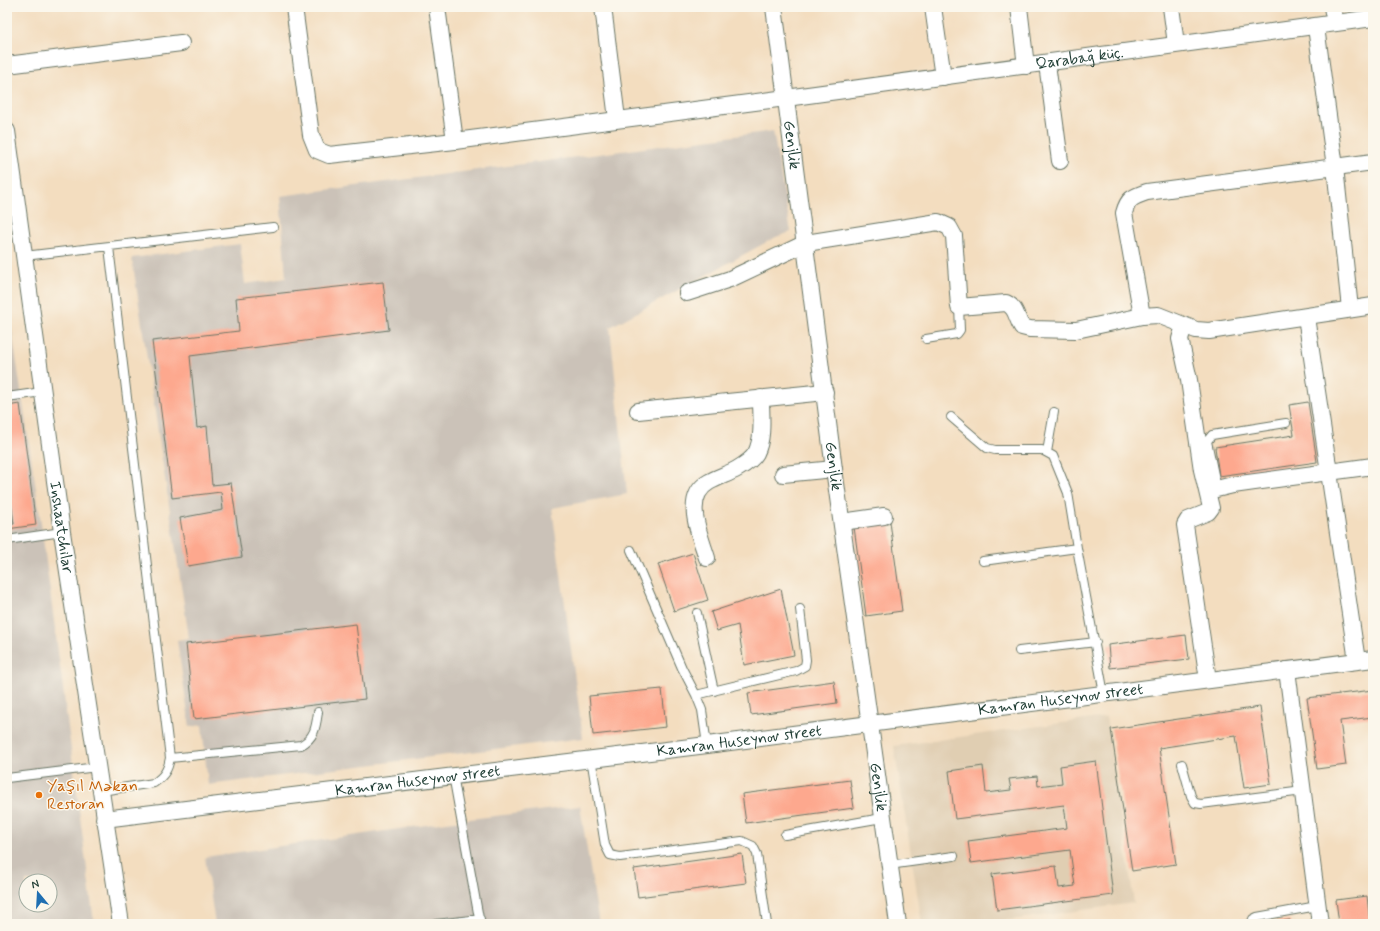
<svg xmlns="http://www.w3.org/2000/svg" width="1380" height="931" viewBox="0 0 1380 931" font-family="Mynerve,sans-serif">
<style>
.built{fill:#e0ceb2}
.industrial{fill:#cbc2b8;fill-rule:evenodd}
.building{fill:#fda88e}
.lines{fill:none;stroke-linecap:round;stroke-linejoin:round}
.lane-casing{stroke:#697565;stroke-width:10}
.street-casing{stroke:#697565;stroke-width:18}
.lane{stroke:#fff;stroke-width:8}
.street{stroke:#fff;stroke-width:16}
.food-dot{fill:#e8710a;stroke:#fbf7ec;stroke-width:1.5}
.labels{text-anchor:middle;dominant-baseline:central;stroke-width:3;stroke-linejoin:round;paint-order:stroke}
.street-label{font-size:16px;fill:#1f3d34;stroke:#fbf7ec}
.food-label{font-size:16px;fill:#c56008;stroke:#fbf7ec;text-anchor:start}
</style>
<rect width="100%" height="100%" fill="#fbf7ec"/>
<filter id="ink" filterUnits="userSpaceOnUse"><feTurbulence type="fractalNoise" baseFrequency=".025" numOctaves="2"/><feDisplacementMap in="SourceGraphic" scale="8" xChannelSelector="R" yChannelSelector="G"/><feConvolveMatrix kernelMatrix="1 2 1 2 8 2 1 2 1" color-interpolation-filters="sRGB"/></filter>
<filter id="wash" filterUnits="userSpaceOnUse"><feTurbulence type="fractalNoise" baseFrequency=".012" numOctaves="4" result="noise"/><feDisplacementMap in="SourceGraphic" scale="16" xChannelSelector="R" yChannelSelector="G"/><feGaussianBlur stdDeviation="0.9" result="paint"/><feColorMatrix in="noise" values="0 0 0 0 0 0 0 0 0 0 0 0 0 0 0 0 0 1.4 0 .05"/><feComposite in="paint" operator="in"/></filter>
<g filter="url(#wash)">
<rect width="100%" height="100%" fill="#f3ddbf"/>
<path class="built" d="M1106,717l28,186 -152,21h-60l-28,-178z"/>
<path class="industrial" d="M773,131l18,101 -15,5 -166,90 17,167 -75,14 31,230 -375,47 -6,-60 -12,2 -13,-87 12,-2 -57,-380 108,-14 5,40 41,-6 -6,-82z
M7,298l33,218 54,406 -5,2h-82zM26,881h24v24h-24z
M580,806l19,118h-384l-10,-67 256,-37z"/>
<g id="blocks">
<path class="building" d="M383,282l6,48 -199,26 7,72 10,-2 5,59 19,-2 11,74 -54,9 -8,-48 43,-8 -2,-18 -49,6 -20,-157 87,-10 -3,-33z
M1308,402l9,60 -98,14 -4,-29 79,-12 -5,-30z
M20,404l16,121 -29,4v-4l7,-1 -7,-50v-68z
M890,522l12,89 -36,5 -12,-89z
M693,553l15,47 -34,11 -16,-47z
M781,589l13,66 -50,10 -6,-40 -21,6 -6,-19z
M356,624l9,75 -171,20 -8,-75z
M1186,635l3,24 -79,9 -2,-23z
M834,681l3,22 -86,12 -3,-22z
M662,689l4,38 -73,8 -4,-39z
M1373,690v27l-33,4 6,44 -29,4 -10,-71z
M1260,707l11,77 -27,4 -8,-52 -77,12 17,116 -44,7 -21,-142z
M1096,761l17,134 -116,15 -5,-36 64,-8 3,22 16,-2 -5,-36 -99,13 -3,-22 99,-13 -3,-23 -109,14 -6,-48 34,-5 3,27 25,-3 -2,-11 28,-3 1,10 24,-3 -2,-17z
M850,780l4,28 -108,15 -4,-29z
M742,854l4,29 -108,14 -4,-28z
M1367,896l3,28h-31l-3,-24z
M1290,920v4h-23v-1z"/>
</g>
</g>
<g filter="url(#ink)">
<use href="#blocks" fill-opacity="0" stroke="#697565" stroke-width="1"/>
<g class="lines">
<g class="lane-casing">
<path id="lane" d="M24,256l249,-29
M926,339l31,-5 3,-4 -1,-23
M7,397l35,-5
M951,417l36,31 8,2h47l11,6 15,37 9,55 27,146
M1047,452l7,-40
M1217,489l-10,-48 5,-6 74,-12
M7,540l55,-8
M631,550l51,118 14,27
M983,561l94,-13
M697,613l17,78
M1019,651l77,-9
M707,745l-5,-35 -6,-15 100,-24 9,-5 1,-6 -6,-51
M170,758l131,-13c14,-7 15,-19 17,-33
M591,758l14,87 5,10 10,2 122,-16 11,5 4,8 10,70
M1182,764l9,32 4,7 6,1 102,-13
M453,775l27,149
M7,778l90,-11
M101,791l53,-8c10,-7 14,-13 16,-25l-61,-511
M785,835l97,-17
M889,865l65,-9
M436,924l44,-5
M1251,924l2,-5 4,-2 60,-11"/>
</g>
<g class="street-casing">
<g id="street">
<path id="s1" d="M294,7l17,128 6,15 12,5 126,-14 331,-43 587,-80"/>
<path d="M437,7l18,134"/>
<path d="M603,7l14,112"/>
<path id="s2" d="M774,7l60,462 64,455"/>
<path d="M933,7l10,70"/>
<path d="M1019,7l7,59"/>
<path d="M1171,7l5,37"/>
<path d="M1332,7l3,16"/>
<path d="M1316,27l19,140 15,142"/>
<path d="M1047,64l13,97"/>
<path d="M7,65l174,-22"/>
<path id="s3" d="M7,131l55,401 59,392"/>
<path d="M687,293l43,-14 76,-36 132,-21 11,5 5,9 5,71 47,-4c11,5 10,15 16,24l8,2 46,1 66,-14 16,-1 38,15 13,1 164,-25"/>
<path d="M1142,316l-18,-103c4,-15 9,-16 23,-21l226,-30"/>
<path d="M1306,317l51,344"/>
<path d="M1184,326l-4,13 9,41 13,90 9,38 -3,4 -20,8 -3,5 23,155"/>
<path d="M638,411l187,-19"/>
<path d="M783,474l51,-5"/>
<path d="M1208,491l25,-6 140,-19"/>
<path d="M842,522l42,-6"/>
<path d="M707,558c-7,-23 -25,-61 2,-76 9,-5 19,-8 28,-13 7,-4 15,-9 19,-16 8,-16 5,-37 5,-55"/>
<path d="M1287,670l33,254"/>
<path id="s4" d="M104,819l603,-74 666,-86"/>
</g>
</g>
<use href="#lane" class="lane"/>
<use href="#street" class="street"/>
</g>
</g>
<circle class="food-dot" cx="39" cy="795" r="4"/>
<g class="labels">
<g class="street-label">
<text stroke="none"><textPath href="#s1" startOffset="915">Qarabağ küç.</textPath></text>
<text stroke="none"><textPath href="#s2" startOffset="139">Genjlik</textPath></text>
<text stroke="none"><textPath href="#s2" startOffset="463">Genjlik</textPath></text>
<text stroke="none"><textPath href="#s3" startOffset="400">Inshaatchilar</textPath></text>
<text stroke="none"><textPath href="#s4" startOffset="964">Kamran Huseynov street</textPath></text>
<text stroke="none"><textPath href="#s4" startOffset="640">Kamran Huseynov street</textPath></text>
<text stroke="none"><textPath href="#s4" startOffset="316">Kamran Huseynov street</textPath></text>
<text stroke="none"><textPath href="#s2" startOffset="787">Genjlik</textPath></text>
</g>
<g class="food-label">
<text x="47" y="786">Yaşıl Məkan<tspan x="47" dy="18">Restoran</tspan></text>
</g>
</g>
<rect width="1380" height="931" fill="none" stroke="#fbf7ec" stroke-width="24"/>
<g transform="translate(38 893) rotate(342)"><circle r="19" fill="#fbf7ec" stroke="#a3ada2"/>
<path d="M0-3L7 15L0 10L-7 15Z" fill="#1f6fb2"/>
<text y="-6" font-size="11" font-weight="bold" text-anchor="middle" fill="#1f3d34">N</text>
</g>
</svg>
